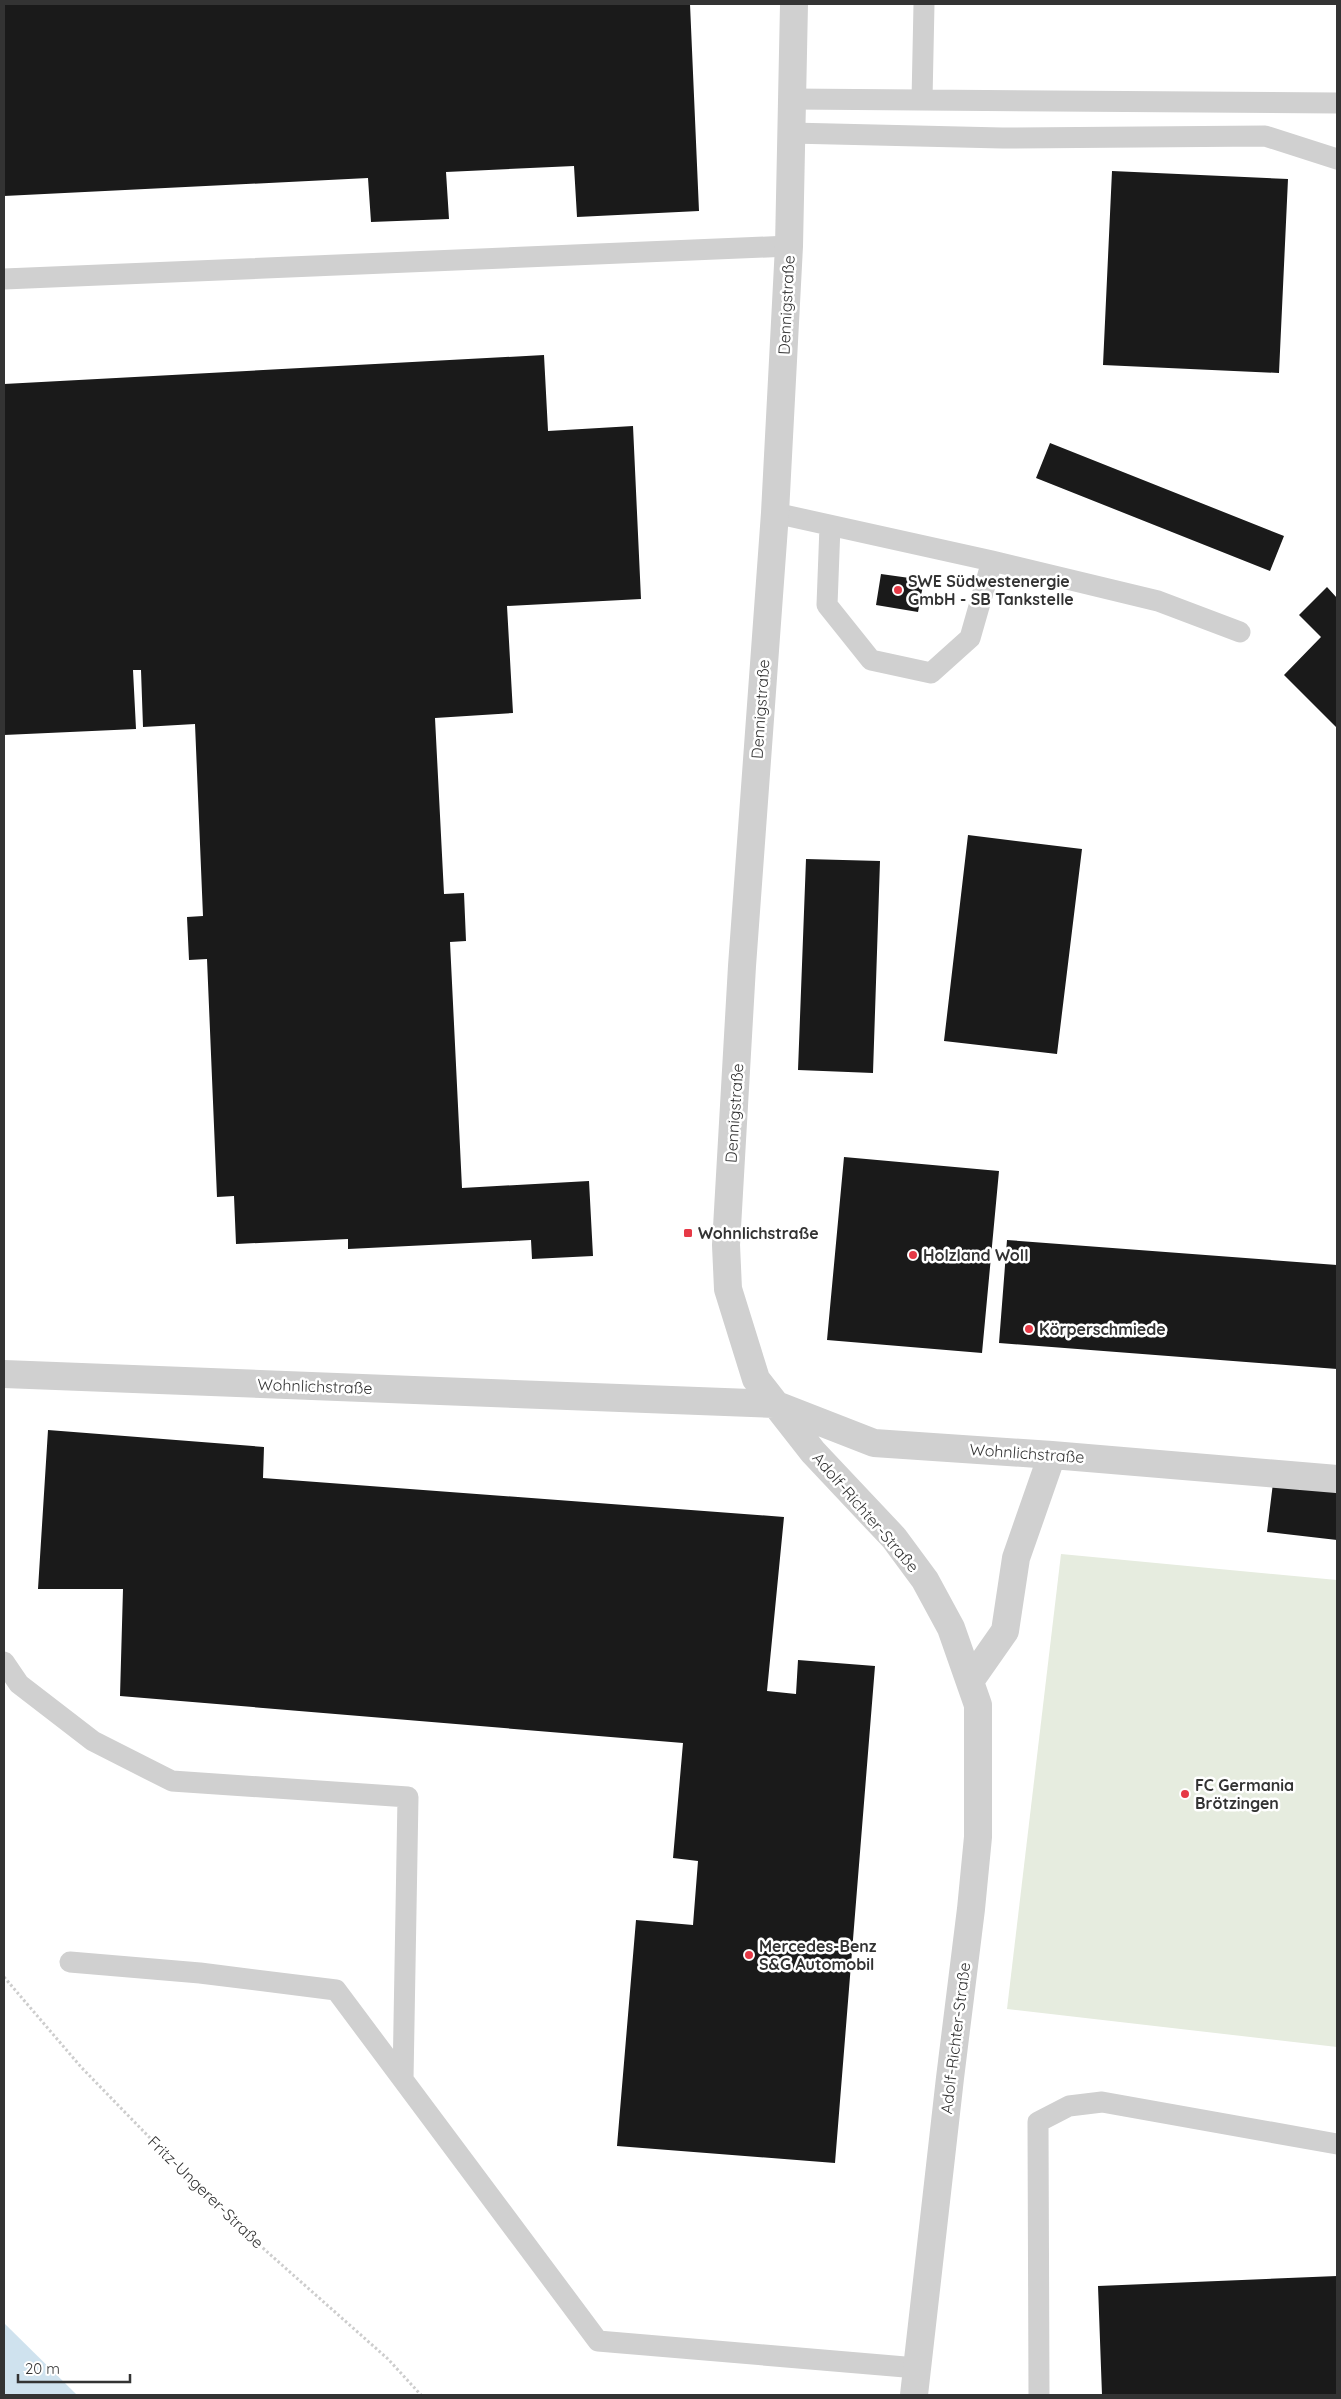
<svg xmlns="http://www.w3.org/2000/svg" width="1341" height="2399" viewBox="0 0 1341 2399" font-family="Quicksand,sans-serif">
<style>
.green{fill:#e6ecdf}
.water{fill:#cfe2ee}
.building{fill:#1a1a1a}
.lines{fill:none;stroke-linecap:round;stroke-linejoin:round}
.path{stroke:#cdcdcd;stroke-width:3;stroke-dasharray:2.5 2.5;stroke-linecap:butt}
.lane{stroke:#d0d0d0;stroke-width:21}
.street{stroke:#d0d0d0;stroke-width:28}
.poi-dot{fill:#e63946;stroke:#fff;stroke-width:2}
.labels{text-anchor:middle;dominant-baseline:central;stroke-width:5;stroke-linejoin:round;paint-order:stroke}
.street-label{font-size:16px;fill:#333;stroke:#fff}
.poi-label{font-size:16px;font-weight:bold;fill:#333;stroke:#fff;text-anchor:start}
</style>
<rect width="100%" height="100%" fill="#fff"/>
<path class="green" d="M1061,1554l276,26v467l-330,-38z"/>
<path class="water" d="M4,2323l73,72h-73z"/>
<path class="building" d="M4,4h686l9,207 -122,6 -3,-51 -128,6 3,47 -78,3 -3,-44 -364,18z
M1112,171l176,8 -9,194 -176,-8z
M544,355l4,76 85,-5 8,173 -134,7 6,107 -78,5 9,176 20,-1 2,48 -16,1 12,246 127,-7 4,75 -61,3 -1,-19 -183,9v-10l-112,5 -2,-48 -17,1 -10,-238 -18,1 -2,-43 16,-1 -8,-192 -52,3 -2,-57h-8l3,59 -132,6v-351z
M1050,443l234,93 -14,35 -234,-93z
M881,574l43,6 -6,32 -42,-7z
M1327,587l10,11v130l-53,-53 37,-38 -22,-22z
M968,835l114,14 -25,205 -113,-13z
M806,859l74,2 -7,212 -75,-3z
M844,1157l155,14 -17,182 -155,-13z
M1007,1240l330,25v104l-338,-26z
M48,1430l216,17 -1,31 521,39 -17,174 29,3 2,-34 77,6 -40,497 -218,-17 19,-226 57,5 5,-64 -25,-3 10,-115 -563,-47 3,-107h-85z
M1273,1483l64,7v50l-70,-8z
M1337,2276v119h-235l-4,-109z"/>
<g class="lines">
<path class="path" d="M4,1977l77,90 106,109 60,58 141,125 33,36"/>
<path class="lane" d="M791,99l546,4
M922,100l2,-96
M791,133l211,5 263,-2 72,23
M4,279l785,-33
M775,513l217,48 166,40 82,31
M830,526l-3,79 44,55 60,13 39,-35 22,-77
M4,1662l15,22 74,57 79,40 236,16 -5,283
M70,1962l130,11 136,17 262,351 319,27
M1039,2395l-1,-273 31,-16 33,-4 235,42"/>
<path class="street" d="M794,4l-5,242 -14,267 -33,453 -16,279 2,44 28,90 57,73 81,86 31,42 26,48 27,77v132l-7,72 -21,169 -36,317
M4,1374l770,30 100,39 178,12 285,24
M970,1681l35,-50 11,-73 36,-103"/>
</g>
<g class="poi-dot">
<circle cx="898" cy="590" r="5"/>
<rect x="683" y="1228" width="10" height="10" rx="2.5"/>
<circle cx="913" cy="1255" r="5"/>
<circle cx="1029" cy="1329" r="5"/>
<circle cx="1185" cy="1794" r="5"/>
<circle cx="749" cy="1955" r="5"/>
</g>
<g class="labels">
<g class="street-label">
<text transform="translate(786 305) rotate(-87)">Dennigstraße</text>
<text transform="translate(760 709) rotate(-86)">Dennigstraße</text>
<text transform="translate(734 1113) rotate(-86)">Dennigstraße</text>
<text transform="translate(315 1386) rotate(2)">Wohnlichstraße</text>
<text transform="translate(1027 1453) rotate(4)">Wohnlichstraße</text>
<text transform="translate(866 1512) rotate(49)">Adolf-Richter-Straße</text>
<text transform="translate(955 2038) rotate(-83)">Adolf-Richter-Straße</text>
<text transform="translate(206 2192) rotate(44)">Fritz-Ungerer-Straße</text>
</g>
<g class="poi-label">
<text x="908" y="581">SWE Südwestenergie<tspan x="908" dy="18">GmbH - SB Tankstelle</tspan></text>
<text x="698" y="1233">Wohnlichstraße</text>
<text x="923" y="1255">Holzland Woll</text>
<text x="1039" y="1329">Körperschmiede</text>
<text x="1195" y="1785">FC Germania<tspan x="1195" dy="18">Brötzingen</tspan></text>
<text x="759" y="1946">Mercedes-Benz<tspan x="759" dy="18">S&amp;G Automobil</tspan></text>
</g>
</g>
<rect width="1341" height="2399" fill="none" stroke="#333333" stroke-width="10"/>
<path d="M18 2374v8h112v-8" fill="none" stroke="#333333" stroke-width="2.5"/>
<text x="25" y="2374" font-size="15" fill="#333333" stroke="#ffffff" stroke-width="4" paint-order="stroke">20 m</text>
</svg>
